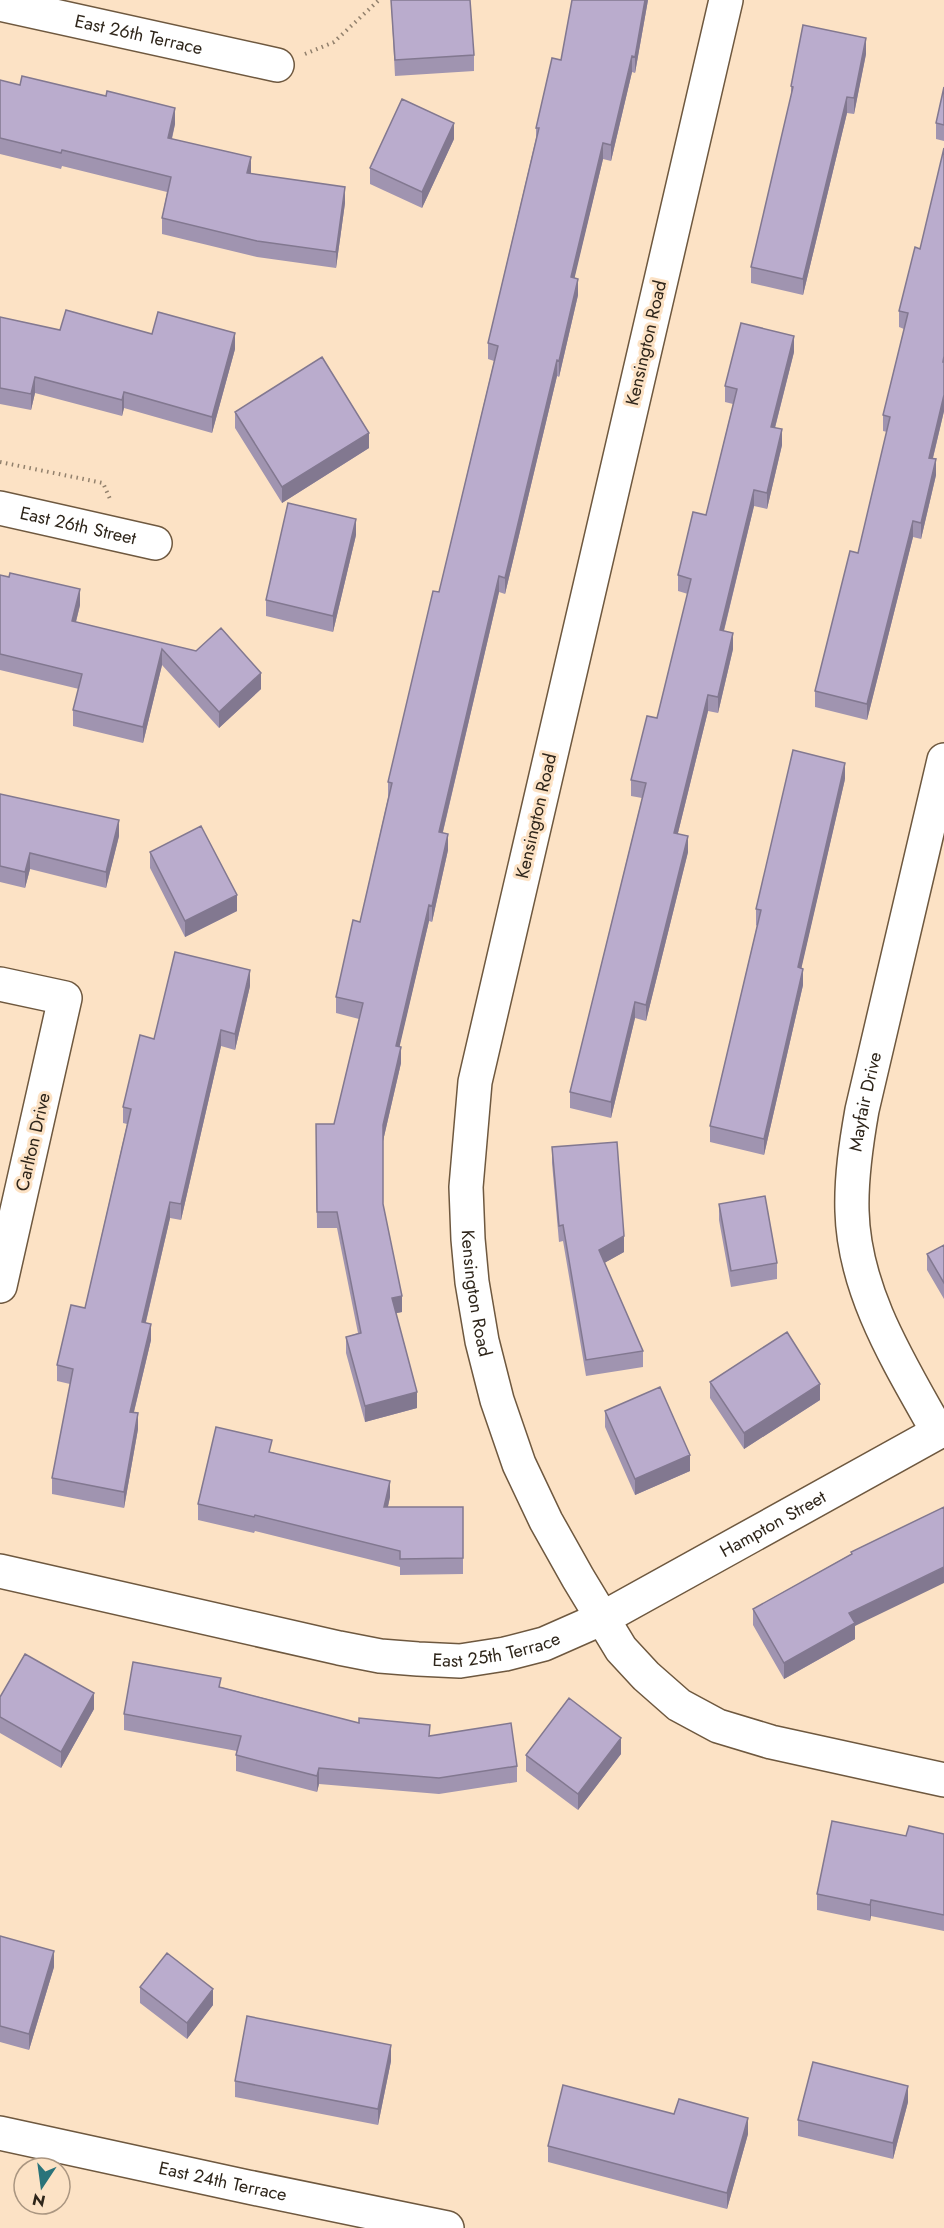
<svg xmlns="http://www.w3.org/2000/svg" width="944" height="2228" viewBox="0 0 944 2228" font-family="Jost,sans-serif">
<style>
.lines{fill:none;stroke-linecap:round;stroke-linejoin:round}
.street-casing{stroke:#6e583f;stroke-width:36}
.secondary-casing{stroke:#6e583f;stroke-width:36}
.path{stroke:#92816d;stroke-width:4;stroke-dasharray:1.5 4.5;stroke-linecap:butt}
.street{stroke:#fff;stroke-width:33}
.secondary{stroke:#fff;stroke-width:33}
.wall{fill:#a094b0}
.shaded-wall{fill:#827890}
.building{fill:#baaccd;stroke:#827890;stroke-width:1.5}
.labels{text-anchor:middle;dominant-baseline:central;stroke-width:6;stroke-linejoin:round;paint-order:stroke}
.street-label{font-size:18px;fill:#2e251a;stroke:#fce2c5}
</style>
<rect width="100%" height="100%" fill="#fce2c5"/>
<g class="lines">
<g class="street-casing">
<g id="street">
<path id="s1" d="M0,4l277,61"/>
<path id="s2" d="M0,508l155,35"/>
<path d="M0,984l65,14 -65,288"/>
<path id="s3" d="M938,1432c-38,-68 -84,-140 -86,-221 -1,-34 4,-67 10,-101l82,-350"/>
<path id="s4" d="M0,1571l339,77 41,8 38,3 42,2 45,-7 39,-10 59,-26 341,-189"/>
<path id="s5" d="M0,2133l248,54 199,41"/>
</g>
</g>
<g class="secondary-casing">
<g id="secondary">
<path id="s6" d="M726,0l-251,1082 -9,105 2,52 4,43 10,59 15,59 22,64 27,57 32,57 43,71 25,27 33,29 39,21 53,16 173,38"/>
</g>
</g>
<path class="path" d="M305,54l29,-12 45,-42
M0,462l103,21 7,16"/>
<use href="#street" class="street"/>
<use href="#secondary" class="secondary"/>
</g>
<path class="wall" d="M391,0l83,55v16l-79,5z
M648,0l-13,73 -3,-1 -21,89 -8,-2 -29,119 4,17 -19,82 -2,-1 -52,218 -6,-2 -56,240 5,18 -16,72 -3,-1 -30,126 2,16 -18,78v63l19,108 -6,1 21,95 -52,14 -19,-69v-16l12,-4 -21,-105h-20l-1,-104h18l25,-105 -23,-6v-16l24,-75 28,-124v-16l51,-190 55,-231 -6,-2v-16l48,-205v-10l25,-68z
M866,54l-12,60 -7,-1 -44,182 -52,-12v-16l40,-169v-12z
M0,80l175,44 -3,15 79,35 94,29 -9,65 -79,-11 -95,-23v-16l5,-26 -105,-26 -1,3 -61,-15z
M944,87v54l-8,-2v-16z
M454,139l-32,69 -52,-24v-16z
M920,249l24,162 -11,47 3,17 -15,64 -8,-2 -46,183 -52,-13v-16l43,-138 29,-121 -4,-1v-16l21,-86 -5,-2v-16z
M0,317l60,13 92,4 83,15 -23,84 -88,-25 -2,8 -87,-23 -4,17 -31,-6z
M794,352l-19,76 7,17 -15,64 -13,-3 -30,125 9,18 -15,64 -10,-2 -30,122 10,19 -42,169 -11,-3 -24,100 -41,-10v-16l72,-294 -11,-2v-16l26,-62 31,-124 -10,-3v-16l28,-60 27,-111 -8,-2v-16z
M235,412l134,36 -87,55 -47,-75z
M356,535l-23,97 -67,-16v-16z
M0,575l80,30 -4,17 120,29 65,38 -42,39 -57,-63 -19,78 -70,-17v-16l6,-21 -79,-19z
M845,779l-44,189 2,17 -39,170 -54,-13v-16l47,-200 -1,-1v-16z
M0,794l119,42 -13,52 -76,-19 -5,19 -25,-6z
M150,852l87,59 -52,26 -35,-69z
M250,986l-15,64 -14,-4 -40,174 -11,-2 -24,104 5,18 -17,72 4,17 -14,79 -72,-14v-16l18,-94 -13,-3v-16l28,-57 42,-184 -4,-1v-16l31,-68z
M552,1147l72,105 -20,11 39,88v16l-57,9 -23,-135 -4,1 -7,-79z
M719,1204l58,59v16l-46,8 -12,-67z
M944,1245v54l-17,-29v-16z
M710,1382l110,18 -76,49 -34,-51z
M605,1411l85,60 -55,24 -30,-68z
M272,1452l118,45 -2,10h75v67l-63,1v-8l-145,-36 -1,2 -56,-13v-16z
M944,1507l-89,119v13l-71,40 -31,-54v-16l98,-55v-2z
M221,1687l138,36 71,13 87,30v16l-78,12 -120,-10 -2,8 -81,-21v-16l1,-4 -113,-21v-16z
M0,1697l94,12 -33,59 -61,-35z
M621,1754l-43,56 -52,-39v-16z
M944,1834v97l-73,-15 -1,5 -53,-11v-16l89,-58z
M0,1936l54,31 -25,83 -29,-8z
M140,1987l73,18 -26,34 -47,-36z
M391,2061l-13,64 -143,-28v-16z
M908,2102l-15,57 -95,-23v-16z
M674,2114l74,20 -21,75 -179,-47v-16z"/>
<path class="shaded-wall" d="M645,0h3l-13,73v-16z
M866,38v16l-12,60v-16z
M632,56v16l-21,89v-16z
M847,97v16l-44,182v-16z
M175,108v16l-7,30v-16z
M454,123v16l-32,69v-16z
M603,143v16l-32,134v-16z
M251,157v16h-4z
M345,187v16l-9,65v-16z
M578,279v16l-19,82v-16z
M235,333v16l-23,84v-16z
M794,336v16l-23,91v-16z
M557,360v16l-52,218v-16z
M35,377v16l-4,17v-16z
M124,392v16l-2,8v-16z
M944,395v16l-15,63v-16z
M782,429v16l-15,64v-16z
M369,433v15l-87,55v-16z
M936,459v16l-15,64v-16z
M754,490v16l-34,140v-16z
M356,519v16l-23,97v-16z
M913,521v16l-46,183v-16z
M499,576v16l-60,256v-16z
M80,589v16l-8,32v-16z
M733,633v16l-15,64v-16z
M162,649v16l-19,78v-16z
M261,673v16l-42,39v-16z
M708,695v16l-34,138v-16z
M845,763v16l-47,204v-16z
M119,820v16l-13,52v-16z
M448,834v16l-16,72v-16z
M688,836v16l-42,169v-16z
M30,853v16l-5,19v-16z
M237,895v16l-52,26v-16z
M429,905v16l-33,141v-16z
M803,969v16l-39,170v-16z
M250,970v16l-15,64v-16z
M635,1002v16l-24,100v-16z
M221,1030v16l-40,174v-16z
M401,1047v16l-18,78v-16z
M170,1202v16l-28,120v-16z
M624,1236v16l-25,14v-16z
M402,1296v16l-10,2v-16z
M151,1324v16l-21,88v-16z
M820,1384v16l-76,49v-16z
M417,1392v16l-52,14v-16z
M138,1413v16l-14,79v-16z
M690,1455v16l-55,24v-16z
M390,1481v16l-6,26v-16z
M944,1567v16l-89,43v13l-71,40v-16l65,-50z
M94,1693v16l-33,59v-16z
M621,1738v16l-43,56v-16z
M319,1768v16l-2,8v-16z
M871,1900v16l-1,5v-16z
M54,1951v16l-25,83v-16z
M213,1989v16l-26,34v-16z
M391,2045v16l-13,64v-16z
M908,2086v16l-15,57v-16z
M748,2118v16l-21,75v-16z"/>
<path class="building" d="M391,0h79l4,55 -79,5z
M572,0h73l-10,57 -3,-1 -21,89 -8,-2 -32,134 7,2 -19,82 -2,-1 -52,218 -6,-2 -60,256 9,2 -16,72 -3,-1 -33,141 5,1 -18,78v79l19,92 -10,2 25,94 -52,14 -19,-69 15,-4 -24,-121h-20l-1,-88h18l29,-121 -27,-6 17,-77 7,2 32,-139 -4,-1 45,-191 6,1 59,-246 -10,-3 51,-215h-3l16,-70 9,2z
M803,25l63,13 -12,60 -7,-1 -44,182 -52,-12 42,-180 -2,-1z
M22,76l84,20 1,-5 68,17 -7,30 83,19 -4,16 98,14 -9,65 -79,-11 -95,-23 9,-41 -109,-27 -1,3 -61,-15v-58l20,5z
M944,87v38l-8,-2z
M402,99l52,24 -32,69 -52,-24z
M944,148v208l-1,6h1v33l-15,63 7,1 -15,64 -8,-2 -46,183 -52,-13 35,-140 8,2 32,-136 -7,-2 25,-102 -9,-2 16,-64 5,2z
M66,310l86,24 6,-22 77,21 -23,84 -88,-25 -2,8 -87,-23 -4,17 -31,-6v-71l60,13z
M741,323l53,13 -23,91 11,2 -15,64 -13,-3 -34,140 13,3 -15,64 -10,-2 -34,138 14,3 -42,169 -11,-3 -24,100 -41,-10 76,-309 -15,-3 16,-64 10,2 34,-139 -13,-4 15,-63 13,3 31,-126 -12,-3z
M322,357l47,76 -87,54 -47,-75z
M288,503l68,16 -23,97 -67,-16z
M10,573l70,16 -8,32 124,30 25,-23 40,45 -42,39 -57,-63 -19,78 -70,-17 9,-36 -82,-20v-79l9,2z
M793,750l52,13 -47,204 5,2 -39,170 -54,-13 51,-216 -5,-1z
M0,794l119,26 -13,52 -76,-19 -5,19 -25,-6z
M201,826l36,69 -52,26 -35,-69z
M175,952l75,18 -15,64 -14,-4 -40,174 -11,-2 -28,120 9,2 -21,88 8,1 -14,79 -72,-14 21,-109 -16,-4 14,-60 14,3 46,-199 -8,-2 17,-72 14,4z
M617,1142l7,94 -25,14 44,101 -57,9 -23,-135 -4,1 -7,-79z
M765,1196l12,67 -46,8 -12,-67z
M944,1245v38l-17,-29z
M787,1332l33,52 -76,49 -34,-51z
M660,1387l30,68 -55,24 -30,-68z
M216,1427l56,13 -3,12 121,29 -6,26h79v51l-63,1v-8l-145,-36 -1,2 -56,-13z
M944,1507v60l-95,46 6,10 -71,40 -31,-54 99,-55 -1,-2z
M25,1654l69,39 -33,59 -61,-35v-20z
M133,1662l88,16 -2,9 140,36v-5l71,7 -1,11 82,-13 6,43 -78,12 -120,-10 -2,8 -81,-21 5,-19 -117,-22z
M569,1698l52,40 -43,56 -52,-39z
M832,1821l74,15 3,-10 35,8v81l-73,-15 -1,5 -53,-11z
M0,1936l54,15 -25,83 -29,-8z
M167,1953l46,36 -26,34 -47,-36z
M247,2016l144,29 -13,64 -143,-28z
M813,2062l95,24 -15,57 -95,-23z
M563,2085l111,29 5,-15 69,19 -21,75 -179,-47z"/>
<g class="labels">
<g class="street-label">
<text stroke="none"><textPath href="#s1" startOffset="142">East 26th Terrace</textPath></text>
<text transform="translate(646 343) rotate(-77)">Kensington Road</text>
<text stroke="none"><textPath href="#s2" startOffset="80">East 26th Street</textPath></text>
<text transform="translate(536 816) rotate(-77)">Kensington Road</text>
<text stroke="none"><textPath href="#s3" startOffset="350">Mayfair Drive</textPath></text>
<text transform="translate(33 1142) rotate(-77)">Carlton Drive</text>
<text stroke="none"><textPath href="#s6" startOffset="1323">Kensington Road</textPath></text>
<text stroke="none"><textPath href="#s4" startOffset="814">Hampton Street</textPath></text>
<text stroke="none"><textPath href="#s4" startOffset="507">East 25th Terrace</textPath></text>
<text stroke="none"><textPath href="#s5" startOffset="228">East 24th Terrace</textPath></text>
</g>
</g>
<g transform="translate(42 2186) rotate(193)"><circle r="28" fill="#fce2c5" stroke="#aa9681" stroke-width="1.5"/>
<path d="M0-4.5L10 22L0 15L-10 22Z" fill="#2a737a"/>
<text y="-9" font-size="16" font-weight="bold" text-anchor="middle" fill="#2e251a">N</text>
</g>
</svg>
